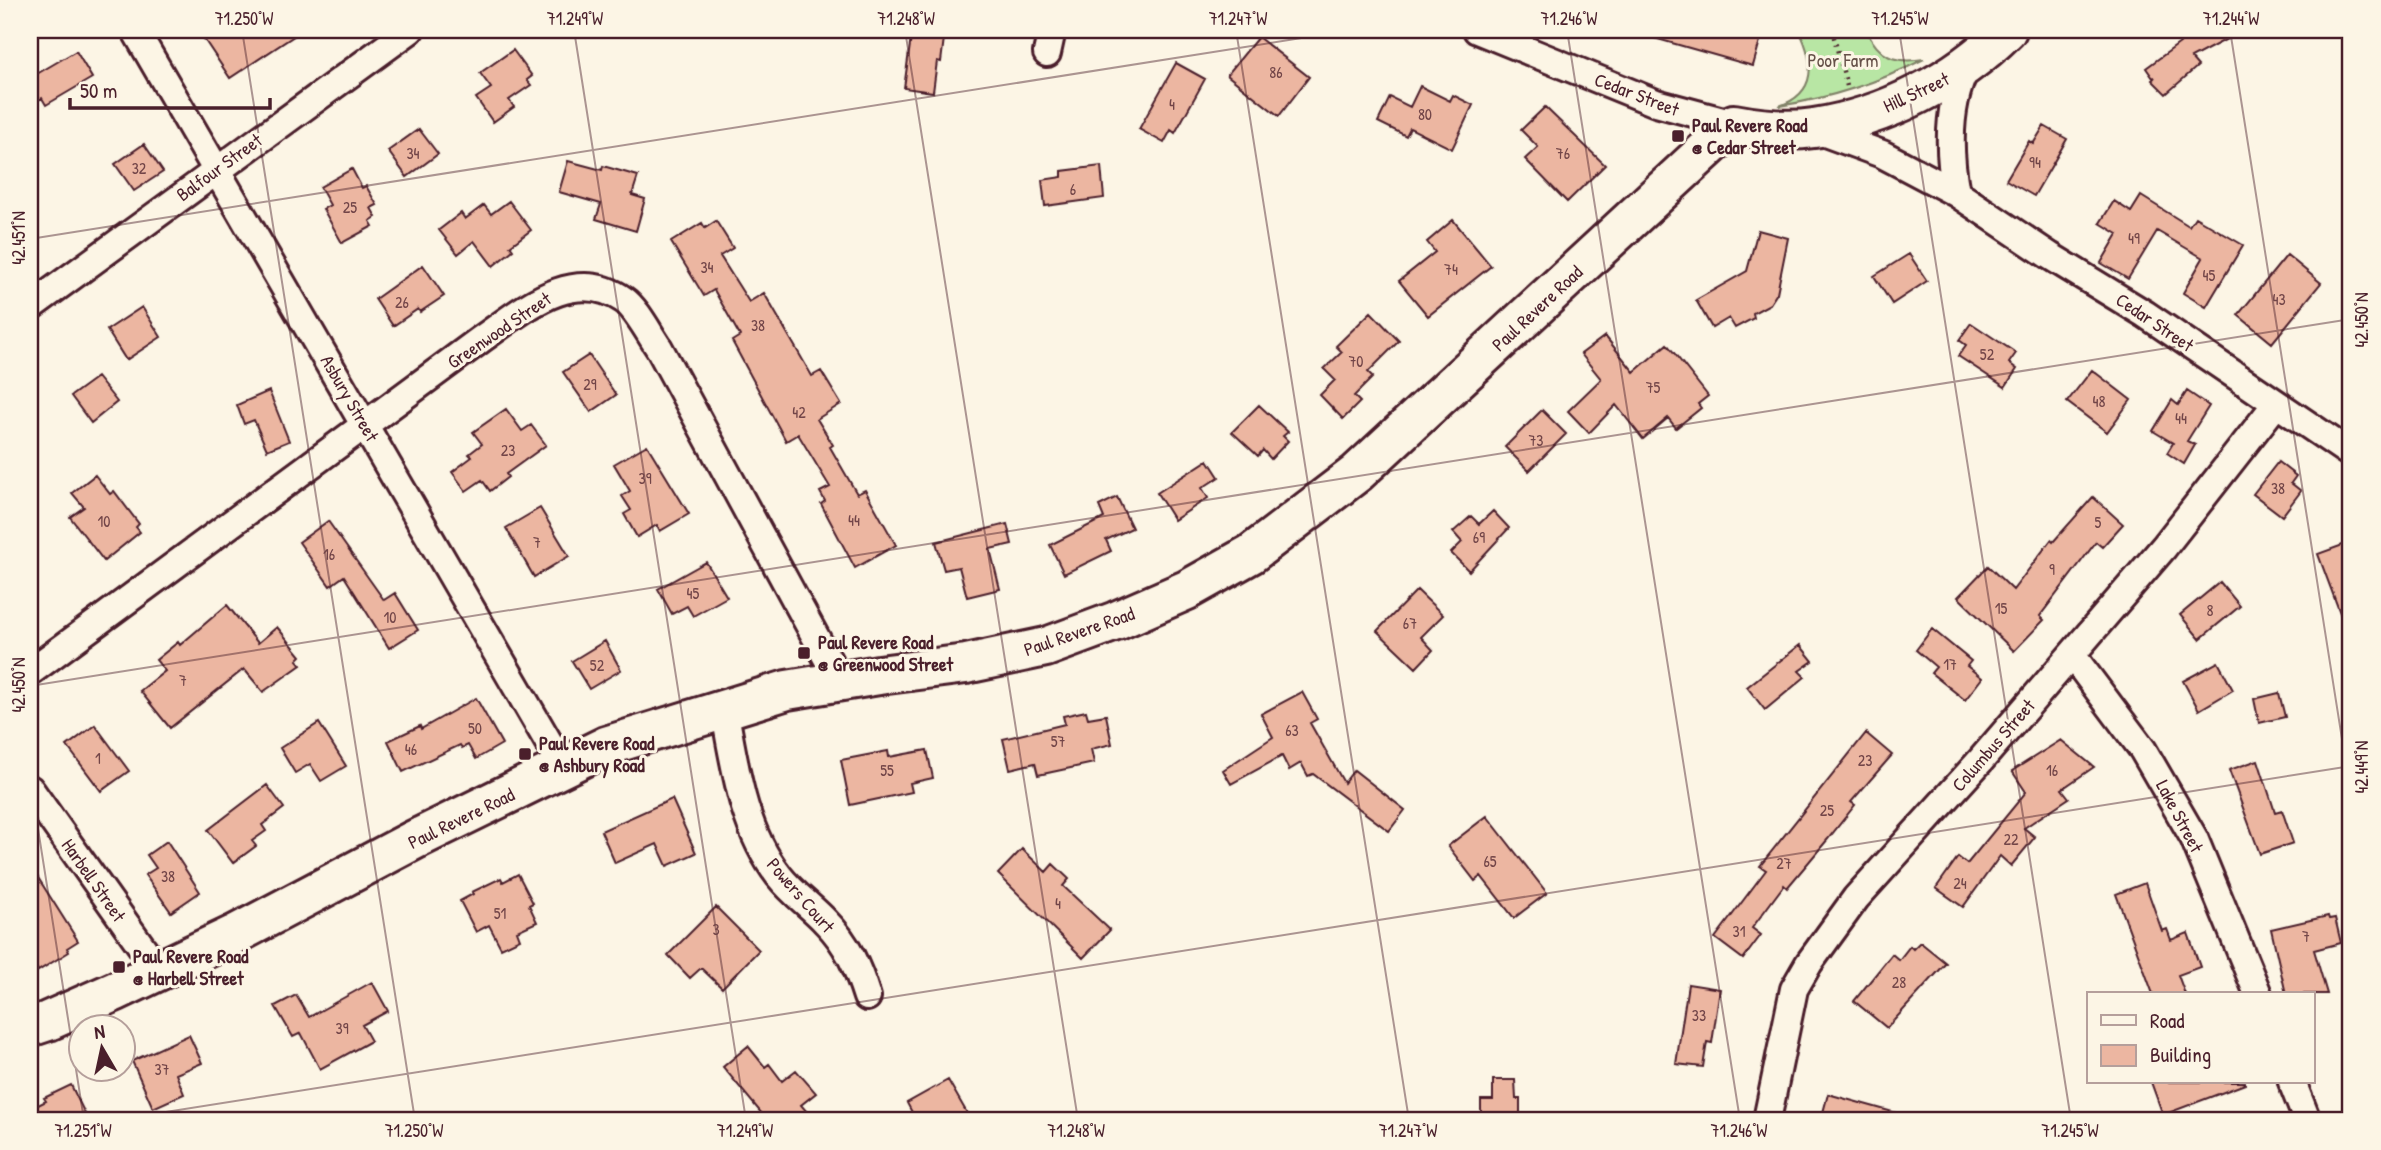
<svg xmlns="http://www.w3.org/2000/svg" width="2381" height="1150" font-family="'Patrick Hand',sans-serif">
<rect width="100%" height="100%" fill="#fcf5e5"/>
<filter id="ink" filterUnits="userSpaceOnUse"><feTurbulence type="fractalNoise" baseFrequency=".0143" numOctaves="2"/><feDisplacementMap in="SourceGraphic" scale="14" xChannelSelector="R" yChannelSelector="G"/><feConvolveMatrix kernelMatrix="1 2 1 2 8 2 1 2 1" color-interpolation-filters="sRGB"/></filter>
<g filter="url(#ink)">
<path fill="#b8e6a4" stroke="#818268" stroke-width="2" d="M1799,30H1866C1879,57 1894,64 1924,59C1878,83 1830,98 1779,106C1818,93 1814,61 1799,30Z"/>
<path fill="#ecb6a1" stroke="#4a1f2b" stroke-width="2" d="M198,30H303L230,78Z
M912,30H945L941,62L937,61L933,92L904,88Z
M1648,30H1763L1753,66L1647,36Z
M2175,30H2244L2191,58L2198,66L2166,94L2152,80L2155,77L2153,78L2146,68L2180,43Z
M1258,37L1309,77L1279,116L1227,75Z
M513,50L532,76L527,80L531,85L509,100L514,107L493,122L476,98L491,88L480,73Z
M76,51L92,78L46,105L42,98L30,105V78Z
M1176,63L1205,79L1175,133L1171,130L1164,143L1139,129Z
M1420,86L1450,101L1453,95L1473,105L1452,149L1410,128L1406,136L1378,122L1390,97L1410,107Z
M1545,107L1605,165L1567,202L1525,159L1538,147L1521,130Z
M2044,126L2067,139L2034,196L2006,180L2029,141L2033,144Z
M419,129L438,154L407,177L388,151Z
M144,144L163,172L134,191L115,164Z
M568,161L602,170L603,166L638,176L632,195L645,199L636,231L596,219L601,204L559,192Z
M1101,166L1104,198L1045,206L1042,180L1062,177V171Z
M352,169L362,188L366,186L377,205L371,208L376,217L370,221L373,226L342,243L323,209L330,205L320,187Z
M2141,196L2189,226L2195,217L2243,245L2206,307L2183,293L2203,258L2157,231L2128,279L2101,263L2118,234L2100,223L2114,201L2131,212Z
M509,201L531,230L510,246L513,250L493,266L474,241L458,254L439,230L461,213L465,219L484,205L491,214Z
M1453,220L1491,266L1428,316L1399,281L1435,252L1427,242Z
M716,221L733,248L720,256L749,302L764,293L812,376L821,371L841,404L817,419L833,445L830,447L857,494L865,490L896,545L855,568L821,504L825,501L820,492L830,487L798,434L786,441L732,341L740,336L714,290L704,296L671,242L702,223L705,228Z
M1758,230L1788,238L1777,293L1770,304L1753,313L1754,318L1735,328L1729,318L1712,328L1696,300L1747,271Z
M1909,254L1927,281L1892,304L1874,276Z
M2287,255L2321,283L2272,343L2238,315Z
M423,265L444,296L420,312L418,309L393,326L375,299Z
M142,307L161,337L126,360L107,330Z
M1371,312L1399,341L1368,372L1373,377L1354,396L1360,402L1343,419L1320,395L1335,380L1324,369L1342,352L1336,346Z
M1971,323L2016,353L2009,363L2017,369L2005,387L1958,356L1966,345L1959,340Z
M1605,336L1634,372L1667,344L1708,396L1698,404L1701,408L1676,428L1668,418L1643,439L1616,405L1589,433L1568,411L1601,379L1581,354Z
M589,355L616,395L591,412L563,372Z
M2092,370L2131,400L2107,432L2067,402Z
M97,377L117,402L91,423L71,396Z
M269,391L289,441L267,450L254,420L244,424L237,405Z
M2187,391L2209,406L2187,441L2195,445L2184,464L2167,453L2173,443L2153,431L2172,400L2178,405Z
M1259,405L1288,432L1283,436L1288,441L1271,459L1263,450L1258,456L1232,432Z
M506,409L522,431L531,425L546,445L506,474L508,477L490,491L482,480L466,491L452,472L472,457L469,454L482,444L473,432Z
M1542,410L1566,434L1529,471L1505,447Z
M647,445L689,514L660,531L657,525L637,537L624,514L631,510L622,496L630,491L614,464Z
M1208,460L1219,477L1202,488L1208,498L1174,520L1157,493Z
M2278,462L2296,476L2291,483L2301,491L2282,516L2253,494Z
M95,475L110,494L114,491L139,524L136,527L140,532L104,561L70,517L84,507L72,493Z
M1117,497L1132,528L1106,540L1111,551L1064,574L1050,545L1104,518L1099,506Z
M2093,497L2123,524L2102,547L2096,542L2040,616L2044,620L2014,651L1958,597L1988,566L2013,590L2051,540L2053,542Z
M540,508L569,556L534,577L506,528Z
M1493,511L1509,528L1469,571L1451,553L1462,542L1453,532L1471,516L1479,524Z
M328,521L384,600L395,593L418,630L389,648L344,576L330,586L299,542Z
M1007,524L1012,544L990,549L1000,589L967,597L959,567L944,570L936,542Z
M2351,542V636L2349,637L2318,554Z
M706,562L727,597L693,616L687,606L672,614L658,589Z
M2220,582L2240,606L2200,639L2180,615Z
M1417,590L1443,615L1421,637L1433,650L1416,668L1377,631Z
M227,605L258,643L277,627L301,656L297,660L301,665L263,692L244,669L170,728L140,691L165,671L156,660L178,642L180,645Z
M1932,629L1971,661L1967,666L1982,678L1965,700L1931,673L1936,667L1916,650Z
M605,641L621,670L589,689L572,661Z
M1800,645L1813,661L1799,671L1805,677L1765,710L1747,687Z
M2218,662L2233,690L2199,710L2183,681Z
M1302,692L1317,719L1310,723L1344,783L1354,770L1405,810L1389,831L1313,774L1308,776L1301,763L1289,770L1282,756L1231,784L1223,770L1273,737L1261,714Z
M2279,693L2285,717L2259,723L2254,699Z
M476,698L502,744L476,759L468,745L462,748L460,745L403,772L388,741L420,726L421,729Z
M1086,711L1088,718L1106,715L1112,744L1091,749L1094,763L1038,775L1035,763L1010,769L1003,739L1065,724L1063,716Z
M319,723L346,766L321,781L310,764L295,773L280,748Z
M95,725L129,771L101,791L67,746Z
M1866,733L1892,755L1851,802L1855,805L1828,839L1787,888L1784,885L1752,928L1761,935L1743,959L1715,938L1766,870L1760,866Z
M2061,740L2094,767L2062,789L2069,798L2024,828L2035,837L2011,866L2000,856L1963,907L1936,888L1958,857L1967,864L2026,792L2012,771Z
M927,750L933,778L910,783L912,792L850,805L841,760L888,751L889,757Z
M2258,760L2275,812L2282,810L2293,843L2260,854L2229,770Z
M267,785L284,808L262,825L266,831L252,841L256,846L233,863L208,830Z
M672,799L696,853L667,866L657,844L615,863L601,831Z
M1487,816L1547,893L1514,918L1481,876L1475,881L1448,846Z
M167,841L200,892L171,912L145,875L156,868L147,855Z
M1022,849L1046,872L1053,864L1069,879L1063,886L1110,930L1083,958L998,874Z
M30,865L78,941L67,948L69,952L38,971L30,957Z
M518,874L533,903L529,905L537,922L517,931L520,939L501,948L489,925L476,932L460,901L473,894L472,892L501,878L503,882Z
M2145,883L2162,931L2167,929L2171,940L2188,933L2200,967L2178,975L2185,994H2153L2116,894Z
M716,907L759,950L722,988L701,968L690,978L668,955Z
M2328,916L2329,919L2335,918L2341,943L2314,950L2327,994H2286L2271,929Z
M1920,942L1946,963L1887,1028L1854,1001L1892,954L1899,960L1910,946L1913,949Z
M372,982L388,1011L362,1025L371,1041L320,1069L301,1033L293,1037L275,1006L296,995L309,1017Z
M1688,984L1720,989L1712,1043L1707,1042L1703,1067L1676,1064Z
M189,1035L202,1063L176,1074L184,1094L153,1108L132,1061Z
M748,1046L765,1067L769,1064L782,1081L796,1070L816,1093L801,1105L814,1120H767L723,1067Z
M948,1080L971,1120H916L907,1103Z
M1493,1080H1515L1516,1099H1520V1120H1481V1100H1493Z
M2151,1082H2245V1084L2163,1115Z
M71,1085L88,1120H30V1109L46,1101L44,1098Z
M1828,1094L1900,1114L1899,1120H1821Z"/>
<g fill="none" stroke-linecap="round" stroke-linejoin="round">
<g stroke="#4a1f2b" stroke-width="32">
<path id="street" d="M135,30L563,767
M1477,30L1656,103L1734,124
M1047,53L1052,30
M1814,129L1882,154L1956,193L2050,256L2145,314L2351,454
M1956,193C1948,150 1947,105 1967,66
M30,307L410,30
M2072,655L2143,750L2194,838L2258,994
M30,672L480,340C522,311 573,264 624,300C636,308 650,335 659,348L840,682
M724,708C735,766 742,828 779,876C793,894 811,906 826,922C847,943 858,968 867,997
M30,789L159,971
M2292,1082L2307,1120
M1768,1115L1794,989L1809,963L1856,898L1981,760L2164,547L2276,404"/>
</g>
<g stroke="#4a1f2b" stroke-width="44">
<path id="secondary" d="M30,1027L48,1021L116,991L234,935L414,840L606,746L787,690L879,675L966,664L1046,647L1116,621L1187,590L1251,554L1357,473L1734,124C1760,129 1788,132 1814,128C1886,117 1956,81 2007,30"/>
</g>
<path stroke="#4a1f2b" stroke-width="4.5" stroke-dasharray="2 5" stroke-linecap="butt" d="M1832,30L1848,90"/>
<use href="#street" stroke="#fcf5e5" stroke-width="26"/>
<use href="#secondary" stroke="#fcf5e5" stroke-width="38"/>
</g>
</g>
<path fill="none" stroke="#4a1f2b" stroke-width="2" stroke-opacity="0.45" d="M242,30L415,1120M574,30L746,1120M905,30L1078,1120M1236,30L1409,1120M1567,30L1740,1120M1899,30L2071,1120M2230,30L2351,796M30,239L1352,30M30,686L2351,319M30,778L84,1120M115,1120L2351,766"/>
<g fill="#4a1f2b" stroke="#fcf5e5" stroke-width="2.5">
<rect x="1671" y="129" width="14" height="14" rx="3.5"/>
<rect x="797" y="646" width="14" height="14" rx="3.5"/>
<rect x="518" y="747" width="14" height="14" rx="3.5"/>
<rect x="112" y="960" width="14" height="14" rx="3.5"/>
</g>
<g text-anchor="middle" stroke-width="6" stroke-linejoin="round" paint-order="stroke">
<g font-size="16" fill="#724548">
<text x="1276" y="78">86</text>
<text x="1172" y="110">4</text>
<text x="1425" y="120">80</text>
<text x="413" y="159">34</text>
<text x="1563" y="159">76</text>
<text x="2035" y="168">94</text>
<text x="139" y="174">32</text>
<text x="1073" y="195">6</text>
<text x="350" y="213">25</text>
<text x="2134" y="244">49</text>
<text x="707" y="273">34</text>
<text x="1451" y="275">74</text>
<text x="2209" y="281">45</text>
<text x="2279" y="305">43</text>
<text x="402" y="308">26</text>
<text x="758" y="331">38</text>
<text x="1987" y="360">52</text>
<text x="1356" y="367">70</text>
<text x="590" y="390">29</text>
<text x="1653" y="393">75</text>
<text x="2099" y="407">48</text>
<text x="799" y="418">42</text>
<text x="2181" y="424">44</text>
<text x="1536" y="446">73</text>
<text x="508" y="456">23</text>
<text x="645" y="484">39</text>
<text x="2278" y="494">38</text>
<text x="854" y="526">44</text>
<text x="104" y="527">10</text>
<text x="2098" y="528">5</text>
<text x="1479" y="543">69</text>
<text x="537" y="548">7</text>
<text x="329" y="560">16</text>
<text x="2052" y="575">9</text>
<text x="693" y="599">45</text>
<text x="2001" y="614">15</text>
<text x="2210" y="616">8</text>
<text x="390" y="623">10</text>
<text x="1410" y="629">67</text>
<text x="1950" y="670">17</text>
<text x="597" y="671">52</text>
<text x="183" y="686">7</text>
<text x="475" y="734">50</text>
<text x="1292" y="736">63</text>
<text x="1058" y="747">57</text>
<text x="411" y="755">46</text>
<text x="98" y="764">1</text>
<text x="1865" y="766">23</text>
<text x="887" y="776">55</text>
<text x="2052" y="776">16</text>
<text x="1827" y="816">25</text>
<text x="2011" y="845">22</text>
<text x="1490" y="867">65</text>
<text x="1784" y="869">27</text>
<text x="168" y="882">38</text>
<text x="1960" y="889">24</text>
<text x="1058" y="909">4</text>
<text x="500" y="919">51</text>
<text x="716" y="935">3</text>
<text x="1739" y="937">31</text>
<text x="2306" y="942">7</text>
<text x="1899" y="988">28</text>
<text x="1699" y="1021">33</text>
<text x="342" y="1034">39</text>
<text x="162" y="1075">37</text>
</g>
<g font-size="19" fill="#665149" stroke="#fcf5e5">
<text x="1843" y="67">Poor Farm</text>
</g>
<g font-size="19" fill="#4a1f2b" stroke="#fcf5e5">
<text transform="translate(1916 92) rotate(-25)" y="7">Hill Street</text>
<text transform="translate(1637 94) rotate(21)" y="7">Cedar Street</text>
<text transform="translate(219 167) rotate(-36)" y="7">Balfour Street</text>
<text transform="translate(1537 308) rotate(-43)" y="7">Paul Revere Road</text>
<text transform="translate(2155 322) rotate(34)" y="7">Cedar Street</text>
<text transform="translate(499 330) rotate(-34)" y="7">Greenwood Street</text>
<text transform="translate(350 398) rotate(60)" y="7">Asbury Street</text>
<text transform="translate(1079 631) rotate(-19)" y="7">Paul Revere Road</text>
<text transform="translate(1993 745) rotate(-49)" y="7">Columbus Street</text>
<text transform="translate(2180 816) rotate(62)" y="7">Lake Street</text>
<text transform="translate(461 818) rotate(-26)" y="7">Paul Revere Road</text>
<text transform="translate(94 880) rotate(55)" y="7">Harbell Street</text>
<text transform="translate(801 895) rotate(49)" y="7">Powers Court</text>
</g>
<g font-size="19" font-weight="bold" fill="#4a1f2b" stroke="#fcf5e5" text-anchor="start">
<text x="1692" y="132">Paul Revere Road<tspan x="1692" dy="22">@ Cedar Street</tspan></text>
<text x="818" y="649">Paul Revere Road<tspan x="818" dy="22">@ Greenwood Street</tspan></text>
<text x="539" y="750">Paul Revere Road<tspan x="539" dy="22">@ Ashbury Road</tspan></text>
<text x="133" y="963">Paul Revere Road<tspan x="133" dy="22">@ Harbell Street</tspan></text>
</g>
</g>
<rect width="2381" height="1150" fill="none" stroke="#fcf5e5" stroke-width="77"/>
<rect x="2087" y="992" width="228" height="91" fill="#fcf5e5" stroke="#b59f9b" stroke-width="2"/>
<rect x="2101" y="1015" width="35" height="10" fill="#fcf5e5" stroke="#b59f9b" stroke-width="2"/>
<text x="2150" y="1028" font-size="21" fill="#4a1f2b">Road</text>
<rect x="2101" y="1045" width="35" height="21" fill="#ecb6a1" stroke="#b59f9b" stroke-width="2"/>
<text x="2150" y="1062" font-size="21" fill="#4a1f2b">Building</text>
<g transform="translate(102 1048) rotate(351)"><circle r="33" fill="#fcf5e5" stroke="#b59f9b" stroke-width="2"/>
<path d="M0-5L12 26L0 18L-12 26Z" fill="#4a1f2b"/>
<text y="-10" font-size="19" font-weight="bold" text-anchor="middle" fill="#4a1f2b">N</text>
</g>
<path d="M70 98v10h200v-10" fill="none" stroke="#4a1f2b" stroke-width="3.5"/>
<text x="80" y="98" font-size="21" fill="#4a1f2b" stroke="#fcf5e5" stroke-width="5" paint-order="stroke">50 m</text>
<rect x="38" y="38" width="2304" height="1074" fill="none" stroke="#4a1f2b" stroke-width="2.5"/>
<g font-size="18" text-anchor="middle" fill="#4a1f2b">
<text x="244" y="25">71.250°W</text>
<text x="575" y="25">71.249°W</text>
<text x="906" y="25">71.248°W</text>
<text x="1238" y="25">71.247°W</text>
<text x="1569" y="25">71.246°W</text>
<text x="1900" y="25">71.245°W</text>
<text x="2231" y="25">71.244°W</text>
<text transform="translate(19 238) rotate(-90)" y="6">42.451°N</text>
<text transform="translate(2362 320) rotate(-90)" y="6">42.450°N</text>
<text transform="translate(19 685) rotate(-90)" y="6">42.450°N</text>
<text transform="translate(2362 767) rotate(-90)" y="6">42.449°N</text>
<text x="83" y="1137">71.251°W</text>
<text x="414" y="1137">71.250°W</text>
<text x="745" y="1137">71.249°W</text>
<text x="1076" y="1137">71.248°W</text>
<text x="1408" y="1137">71.247°W</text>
<text x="1739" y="1137">71.246°W</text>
<text x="2070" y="1137">71.245°W</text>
</g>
</svg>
